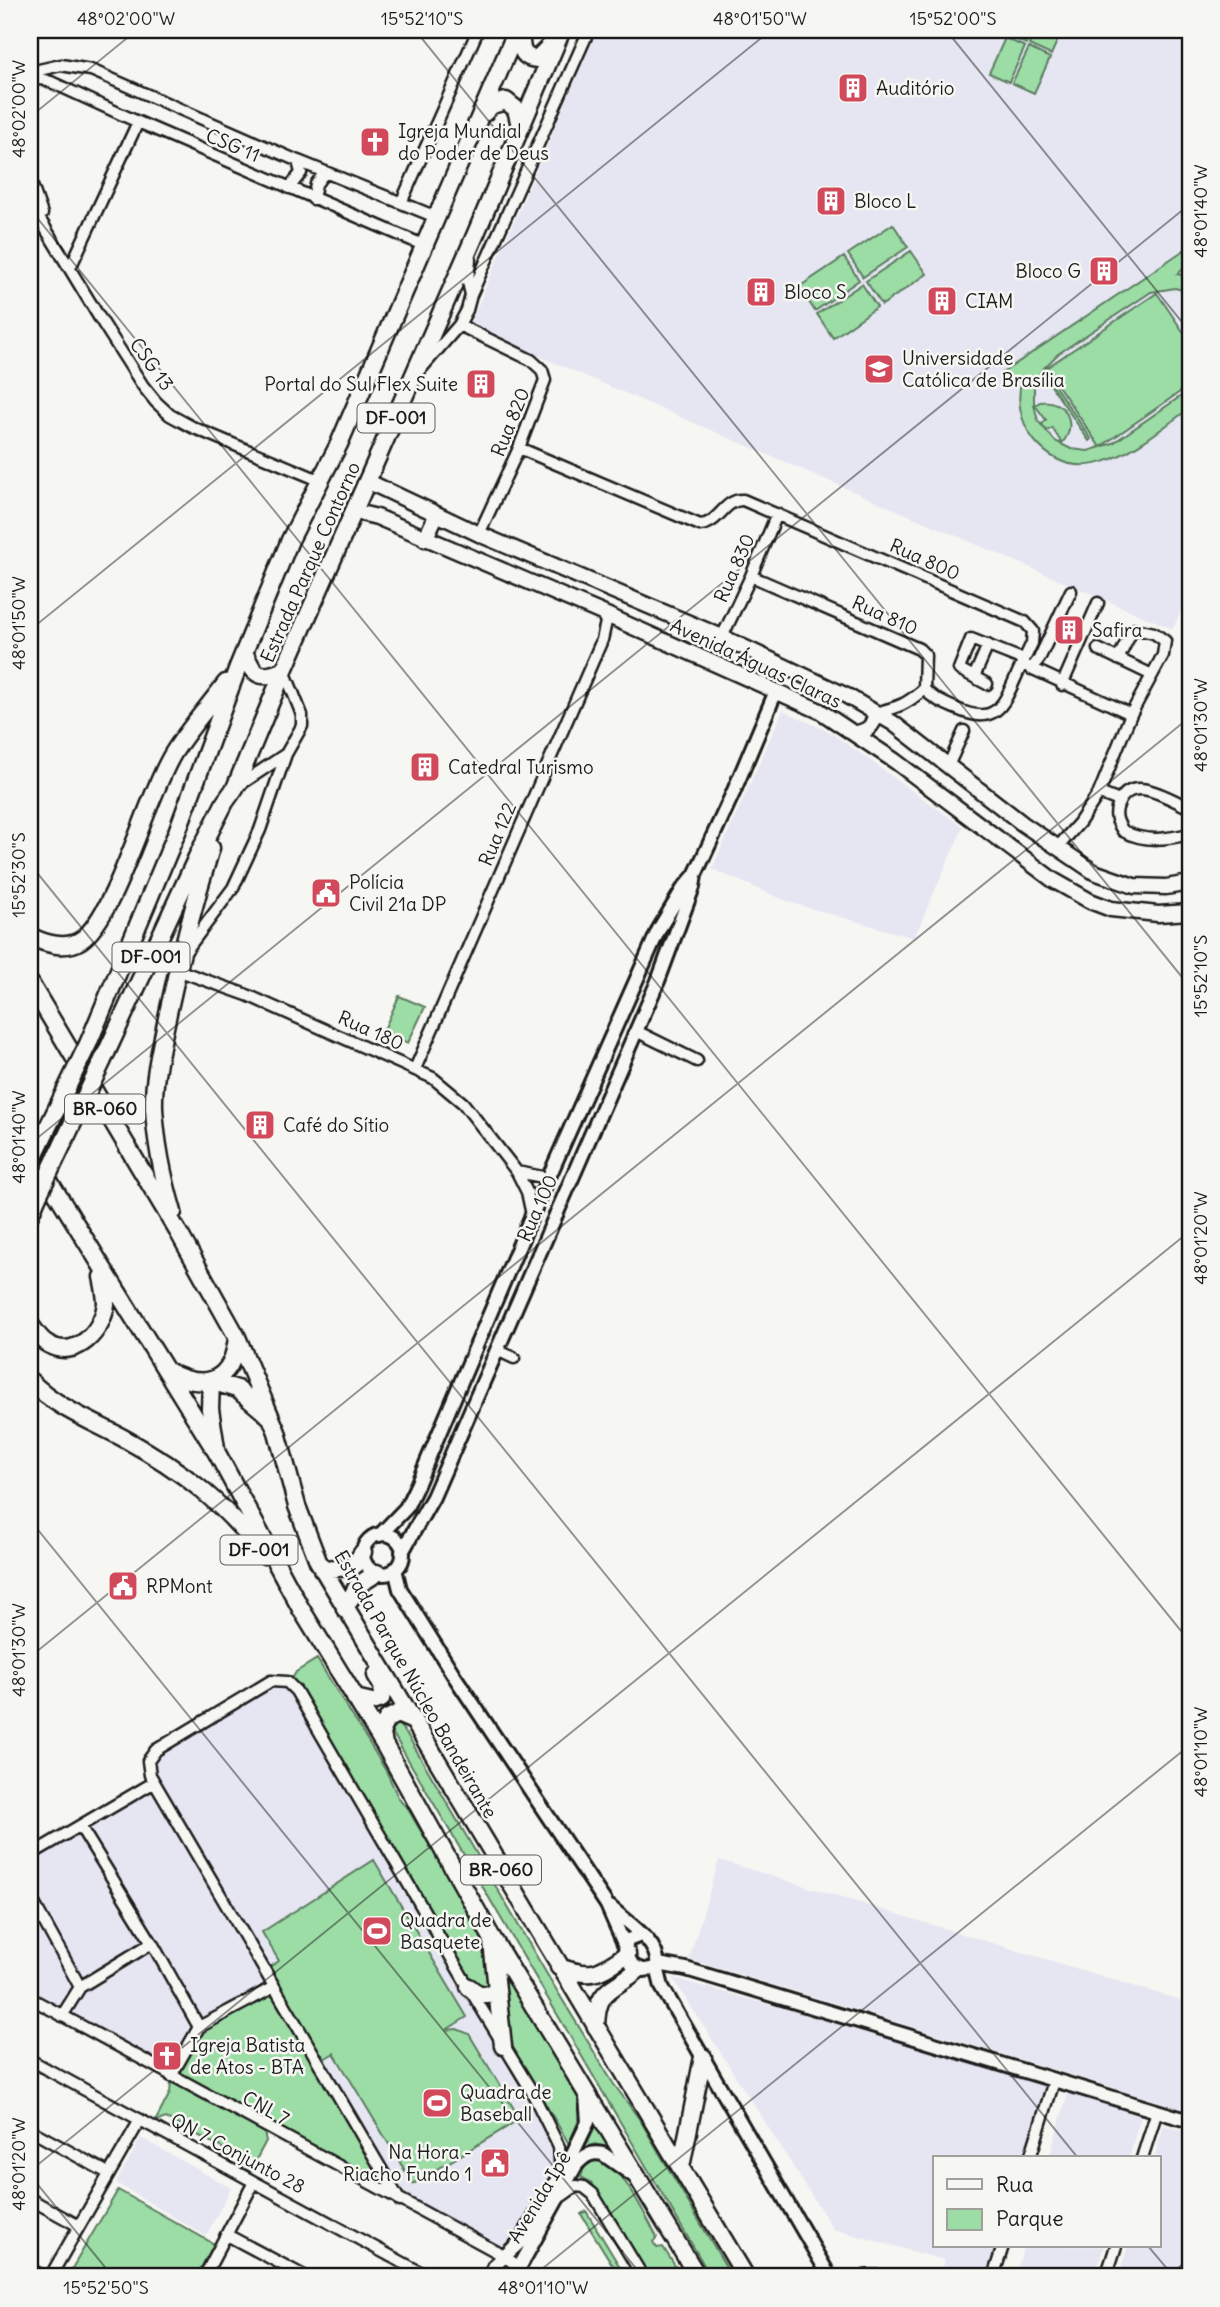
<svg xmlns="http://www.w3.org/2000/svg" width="1220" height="2307" font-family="Delius,sans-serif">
<rect width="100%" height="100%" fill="#f6f6f2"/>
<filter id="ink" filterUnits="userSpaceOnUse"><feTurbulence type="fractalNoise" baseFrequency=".0143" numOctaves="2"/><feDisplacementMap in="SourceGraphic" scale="14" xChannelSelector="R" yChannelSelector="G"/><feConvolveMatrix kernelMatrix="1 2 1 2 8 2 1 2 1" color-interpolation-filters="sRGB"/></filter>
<g filter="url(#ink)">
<path fill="#e5e6f2" d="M597,30H1190V589L1173,629L469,326Z
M783,710L833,734L963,827L914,938L789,902L712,869Z
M273,1674L292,1679L301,1690L550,2123L562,2165L504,2257L30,1995V1850L144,1781L142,1763L148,1750Z
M719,1860L1190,2003V2111L689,1959Z
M673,1978L1045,2081L1025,2158H935V2246H1001L993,2277H939L944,2260L833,2229Z
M1068,2093L1141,2115L1129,2158H1049Z
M1164,2125L1190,2133V2277H1118L1128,2246H1159V2158H1154Z
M141,2138L231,2188L206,2236L116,2183Z
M1024,2246H1104L1095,2277H1015Z"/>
<path fill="#9cdda6" stroke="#5c7c61" stroke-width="2" d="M1007,30H1032L1026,44L1005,35Z
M1035,30H1062L1051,55L1029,45Z
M1005,38L1025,47L1009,82L989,73Z
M1029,48L1050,58L1034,93L1012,83Z
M893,224L908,247L863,277L848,254Z
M1184,250L1190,258V264L1177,274L1190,277V292L1175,288L1151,292L1058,354L1040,372L1034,388V405L1038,421L1055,441L1071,449L1088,451L1113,443L1190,390V408C1146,439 1083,500 1034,440C1020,422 1016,399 1022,378L1009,386L1002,373Z
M911,251L927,274L882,305L866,281Z
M844,257L859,280L815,311L799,287Z
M862,284L877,307L833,338L817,314Z
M1157,293L1190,342V385L1100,447L1046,368Z
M1052,382L1091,439L1089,441L1050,384Z
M1040,402C1065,398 1079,424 1062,443L1052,428L1047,431L1042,424L1046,420L1035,405Z
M399,996L425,1007L408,1043L383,1032Z
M317,1659C340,1697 364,1733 386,1771C392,1782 398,1803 407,1807C430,1851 485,1924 490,1970C491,1977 489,1985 488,1992L471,1980L301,1690L292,1679L296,1672Z
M395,1720L408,1736L548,1976L613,2083L640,2120L732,2277H711L389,1727Z
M374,1860L467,2017L446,2030L457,2029L469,2034L520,2119L413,2184L334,2053L324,2059L268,1968L279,1961L262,1932Z
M502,1966L579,2100L581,2115L569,2144L512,2047L508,2028Z
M267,1995H273L276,1998L386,2187L181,2074L180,2069L205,2029Z
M171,2082L264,2132L266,2141L249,2173L241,2158L166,2118L155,2122L170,2093Z
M593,2118L610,2150L595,2144L579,2150Z
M597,2160C624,2167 644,2214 657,2237L653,2242L657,2248L663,2247L682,2277H649L592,2183L581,2177L586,2162Z
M118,2190L214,2244L196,2277H67Z
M586,2211L626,2277H620L581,2214Z"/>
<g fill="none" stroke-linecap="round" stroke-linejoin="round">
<g stroke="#1c1c1c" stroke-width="15">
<path id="minor" d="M30,72L61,65L91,70L298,161L436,217
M30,80L41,79L51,82L138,122L423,245
M30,180L42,214
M289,188L301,173L298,161
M313,199L316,184L325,172
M30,203L99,317L143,386L156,402L170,415L192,427L319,480
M401,203L478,30
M70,268L138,122
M471,295L589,30
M459,325L531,360L542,370L545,380L519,448L479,534
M420,370L459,325L467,310L471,295L468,282L470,259
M519,448L700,525C719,524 724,499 743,500L1025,622L1033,631L1032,643L1022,664L1131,714L1099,793L1079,823L1057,848
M751,576L919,649L925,655L924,689C933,699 945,704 957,709C1001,729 1005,698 1022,664
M722,637L751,576L777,514
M1098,649L1152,675
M1118,659L1132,631L1136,629L1154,633L1165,641L1163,655L1131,714
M1031,669L1039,659L1071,591
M974,677L988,645
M987,684L959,669L971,639L1024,660
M1062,685L1098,603
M875,713C898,707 906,705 924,689
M948,766L964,731
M235,788L286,754
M1099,793L1119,801
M1190,808C1169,799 1131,772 1118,805C1114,815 1117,822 1123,831C1145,843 1167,839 1190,834
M185,952L233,888L260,830L286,754L302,726V715L284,670
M177,970L247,995L433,1078L463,1103L517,1172L527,1192L532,1215
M636,1031L697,1061
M415,1069L602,640L606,622L602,613
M517,1172L548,1178
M497,1350L514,1358
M80,1826L152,1943L199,2027
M30,1855L153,1783
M30,1896L80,1987
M30,1998L497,2252L520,2267
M62,2016L80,1987L152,1943
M30,2060L429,2277
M171,2076L199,2027L274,1987
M30,2130L108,2173
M1030,2158L1054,2081
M1142,2158L1157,2111
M562,2196L576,2186L584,2187L593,2194L643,2277
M30,2199L79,2226
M400,2201L150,1775L148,1761L156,1750L271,1681L287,1682L296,1691L466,1983L531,2090L559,2147L561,2174
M227,2235L306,2277
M30,2269L45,2277
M50,2277L140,2120
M204,2277L254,2182
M993,2277L1003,2246
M1106,2277L1116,2246"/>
</g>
<g stroke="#1c1c1c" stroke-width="18">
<path id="tertiary" d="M363 1554a20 20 0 1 1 40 0a20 20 0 1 1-40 0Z
M380,1535L406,1508L417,1485L532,1215L659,929L683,889L695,875
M402,1552L433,1497L658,981L693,887L695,875L733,793L776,691
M395,1569L400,1589L455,1677L607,1905L625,1946
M610,1907C626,1922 661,1942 657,1967C637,1975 629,1966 625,1946L628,1940L641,1935
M658,1964L686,1969L1190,2121
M657,1967L662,1987L830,2277
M489,2277L495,2265L520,2242L573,2153L588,2122L586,2096
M514,2277L576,2165C584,2156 591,2151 603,2154L634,2176
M866,2277H878"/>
</g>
<g stroke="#1c1c1c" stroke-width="19">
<path id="secondary" d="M369,482L479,534L722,637L847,696L893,723L1023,824L1094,872L1134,886L1166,887L1190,883
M356,512L377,517L602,613L820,711L895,761L1053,880L1090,901L1111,909L1158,914L1190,912
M425,539L437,514
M856,733C868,731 874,726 875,713"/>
</g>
<g stroke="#1c1c1c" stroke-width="21">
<path id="trunk" d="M521,30C521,44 519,58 537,59L552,44
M484,113L492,105L506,101L516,109L520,126
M244,652C254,675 259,681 284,670
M30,936C45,944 66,950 81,940C116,916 147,795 174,752C189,728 209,706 226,683
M30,983L180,1235L237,1337L277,1432L297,1506L318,1561L746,2277
M88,1044L177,832L238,667L290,540L339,444L517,30
M102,1062L197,857L225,802L235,788L284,670L474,238L562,30
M30,1150L217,1453L301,1609L385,1746L491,1936L698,2277
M173,1212C163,1178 156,1143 154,1108C153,1076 162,1044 168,1013C180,957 194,903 211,848
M30,1215L38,1196
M30,1324C35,1331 40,1340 48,1344C76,1361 103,1330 106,1304C106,1295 104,1286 102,1277
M167,1371C205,1392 233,1382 237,1337
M30,1381C57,1408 92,1421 125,1439C184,1471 223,1503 264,1555
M216,1448L210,1409L211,1381L237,1389L268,1415
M322,1569L353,1567L363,1552
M345,1609L358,1585L377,1573
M355,1698L372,1702L381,1699L383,1688L376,1675
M384,1744L381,1730L387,1719L397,1714L411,1720
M492,1942L503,2046
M559,1967C593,1979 598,1974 627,1954
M469,1987C479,1996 487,1997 497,1989
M596,2027C597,1988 610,1992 638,1970
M681,2167L703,2057"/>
</g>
<use href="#minor" stroke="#f6f6f2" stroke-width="10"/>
<use href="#tertiary" stroke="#f6f6f2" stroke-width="12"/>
<use href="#secondary" stroke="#f6f6f2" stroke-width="14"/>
<use href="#trunk" stroke="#f6f6f2" stroke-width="16"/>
<g stroke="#1c1c1c" stroke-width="21" stroke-linecap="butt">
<path id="trunk-bridge" d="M30,1164L88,1044
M38,1196L102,1062"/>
</g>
<use href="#trunk-bridge" stroke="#f6f6f2" stroke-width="16"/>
</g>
</g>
<path fill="none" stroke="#1c1c1c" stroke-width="2" stroke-opacity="0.45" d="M415,30L1190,987M946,30L1190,332M30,117L137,30M30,209L1190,1642M30,630L771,30M30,864L1078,2158M30,1144L1190,204M30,1520L643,2277M30,1657L1190,717M30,2171L1190,1231M30,2175L113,2277M1148,2246L1174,2277M532,2277L1190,1745M1167,2277L1190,2258"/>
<defs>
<g id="building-square" transform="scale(1.575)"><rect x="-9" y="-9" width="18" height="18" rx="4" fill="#d1495b" stroke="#f6f6f2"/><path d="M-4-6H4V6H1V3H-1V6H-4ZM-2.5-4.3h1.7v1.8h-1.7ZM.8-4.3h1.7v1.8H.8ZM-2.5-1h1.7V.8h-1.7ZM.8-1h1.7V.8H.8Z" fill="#fff"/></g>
<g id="church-square" transform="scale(1.575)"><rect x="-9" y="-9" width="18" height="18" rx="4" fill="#d1495b" stroke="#f6f6f2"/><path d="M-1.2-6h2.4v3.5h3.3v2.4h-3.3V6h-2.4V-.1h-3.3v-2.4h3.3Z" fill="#fff"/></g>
<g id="university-square" transform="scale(1.575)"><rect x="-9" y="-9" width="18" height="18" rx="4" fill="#d1495b" stroke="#f6f6f2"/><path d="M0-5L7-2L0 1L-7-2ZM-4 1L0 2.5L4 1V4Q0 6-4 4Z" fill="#fff"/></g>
<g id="civic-square" transform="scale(1.575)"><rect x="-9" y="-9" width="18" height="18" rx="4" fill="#d1495b" stroke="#f6f6f2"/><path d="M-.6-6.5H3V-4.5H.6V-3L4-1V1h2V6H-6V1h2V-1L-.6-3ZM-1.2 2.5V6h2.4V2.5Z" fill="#fff"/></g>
<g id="stadium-square" transform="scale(1.575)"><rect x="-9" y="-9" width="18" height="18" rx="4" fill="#d1495b" stroke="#f6f6f2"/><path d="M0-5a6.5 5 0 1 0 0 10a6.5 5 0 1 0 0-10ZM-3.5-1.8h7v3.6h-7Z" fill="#fff"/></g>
</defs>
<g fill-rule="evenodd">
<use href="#building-square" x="853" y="88"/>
<use href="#church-square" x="375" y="142"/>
<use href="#building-square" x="831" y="201"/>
<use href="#building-square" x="1104" y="271"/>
<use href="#building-square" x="761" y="292"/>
<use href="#building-square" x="942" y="301"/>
<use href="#university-square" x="879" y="369"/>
<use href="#building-square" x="481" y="384"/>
<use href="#building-square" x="1069" y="630"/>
<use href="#building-square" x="425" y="767"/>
<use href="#civic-square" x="326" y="893"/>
<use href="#building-square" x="260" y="1125"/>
<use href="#civic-square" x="123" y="1586"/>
<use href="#stadium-square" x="377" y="1931"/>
<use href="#church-square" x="167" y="2056"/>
<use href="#stadium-square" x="437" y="2103"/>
<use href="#civic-square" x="495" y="2163"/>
</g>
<g text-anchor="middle" stroke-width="5" stroke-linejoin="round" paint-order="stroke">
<g fill="#f6f6f2" stroke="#5d5d5c" stroke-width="2">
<rect x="357.5" y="403.5" width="77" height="29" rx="5"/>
<rect x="112.5" y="942.5" width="77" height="29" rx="5"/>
<rect x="65" y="1094.5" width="80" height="29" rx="5"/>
<rect x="220.5" y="1535.5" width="77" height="29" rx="5"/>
<rect x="461" y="1855.5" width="80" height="29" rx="5"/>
</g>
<g font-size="18" font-weight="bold" fill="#1c1c1c">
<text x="396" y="424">DF-001</text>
<text x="151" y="963">DF-001</text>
<text x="105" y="1115">BR-060</text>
<text x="259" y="1556">DF-001</text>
<text x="501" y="1876">BR-060</text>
</g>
<g font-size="19" fill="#1c1c1c" stroke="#f6f6f2" text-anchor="start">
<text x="876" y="95">Auditório</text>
<text x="398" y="138">Igreja Mundial<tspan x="398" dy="22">do Poder de Deus</tspan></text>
<text x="854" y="208">Bloco L</text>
<text x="1081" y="278" text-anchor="end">Bloco G</text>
<text x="784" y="299">Bloco S</text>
<text x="965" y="308">CIAM</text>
<text x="902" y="365">Universidade<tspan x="902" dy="22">Católica de Brasília</tspan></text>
<text x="458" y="391" text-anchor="end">Portal do Sul Flex Suite</text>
<text x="1092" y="637">Safira</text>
<text x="448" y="774">Catedral Turismo</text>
<text x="349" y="889">Polícia<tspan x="349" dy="22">Civil 21a DP</tspan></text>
<text x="283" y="1132">Café do Sítio</text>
<text x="146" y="1593">RPMont</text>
<text x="400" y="1927">Quadra de<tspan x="400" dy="22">Basquete</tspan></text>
<text x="190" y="2052">Igreja Batista<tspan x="190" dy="22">de Atos - BTA</tspan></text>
<text x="460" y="2099">Quadra de<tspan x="460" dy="22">Baseball</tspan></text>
<text x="472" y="2159" text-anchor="end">Na Hora -<tspan x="472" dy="22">Riacho Fundo 1</tspan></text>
</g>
<g font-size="19" fill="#1c1c1c" stroke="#f6f6f2">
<text transform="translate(233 145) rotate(23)" y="7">CSG 11</text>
<text transform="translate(152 364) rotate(54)" y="7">CSG 13</text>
<text transform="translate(510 422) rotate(-68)" y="7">Rua 820</text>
<text transform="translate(925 559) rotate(24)" y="7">Rua 800</text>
<text transform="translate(310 562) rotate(-66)" y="7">Estrada Parque Contorno</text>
<text transform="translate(734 568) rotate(-66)" y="7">Rua 830</text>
<text transform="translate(885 615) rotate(24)" y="7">Rua 810</text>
<text transform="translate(756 663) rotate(25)" y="7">Avenida Águas Claras</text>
<text transform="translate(497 834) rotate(-67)" y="7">Rua 122</text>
<text transform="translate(371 1030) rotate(24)" y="7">Rua 180</text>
<text transform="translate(537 1208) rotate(-66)" y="7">Rua 100</text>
<text transform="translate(416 1684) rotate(60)" y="7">Estrada Parque Núcleo Bandeirante</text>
<text transform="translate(266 2108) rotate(29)" y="7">CNL 7</text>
<text transform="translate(238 2153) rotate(28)" y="7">QN 7 Conjunto 28</text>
<text transform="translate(539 2197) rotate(-59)" y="7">Avenida Ipê</text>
</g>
</g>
<rect width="1220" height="2307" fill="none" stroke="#f6f6f2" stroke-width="77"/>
<rect x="933" y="2156" width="228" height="91" fill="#f6f6f2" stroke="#9f9f9c" stroke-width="2"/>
<rect x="947" y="2179" width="35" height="10" fill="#f6f6f2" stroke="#9f9f9c" stroke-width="2"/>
<text x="996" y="2192" font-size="21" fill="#1c1c1c">Rua</text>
<rect x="947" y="2209" width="35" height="21" fill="#9cdda6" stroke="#9f9f9c" stroke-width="2"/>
<text x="996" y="2226" font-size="21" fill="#1c1c1c">Parque</text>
<rect x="38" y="38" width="1144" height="2230" fill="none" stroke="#1c1c1c" stroke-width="2.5"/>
<g font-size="18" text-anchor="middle" fill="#1c1c1c">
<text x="126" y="25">48°02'00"W</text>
<text x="422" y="25">15°52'10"S</text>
<text x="760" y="25">48°01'50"W</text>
<text x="953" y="25">15°52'00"S</text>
<text transform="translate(19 109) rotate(-90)" y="6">48°02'00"W</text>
<text transform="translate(1201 211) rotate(-90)" y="6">48°01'40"W</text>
<text transform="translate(19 623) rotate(-90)" y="6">48°01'50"W</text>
<text transform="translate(1201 725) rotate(-90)" y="6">48°01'30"W</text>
<text transform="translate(19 875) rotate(-90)" y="6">15°52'30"S</text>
<text transform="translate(1201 976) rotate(-90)" y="6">15°52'10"S</text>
<text transform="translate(19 1137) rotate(-90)" y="6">48°01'40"W</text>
<text transform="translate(1201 1238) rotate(-90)" y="6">48°01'20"W</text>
<text transform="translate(19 1650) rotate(-90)" y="6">48°01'30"W</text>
<text transform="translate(1201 1752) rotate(-90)" y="6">48°01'10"W</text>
<text transform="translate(19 2164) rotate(-90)" y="6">48°01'20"W</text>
<text x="106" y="2294">15°52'50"S</text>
<text x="543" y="2294">48°01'10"W</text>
</g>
</svg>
